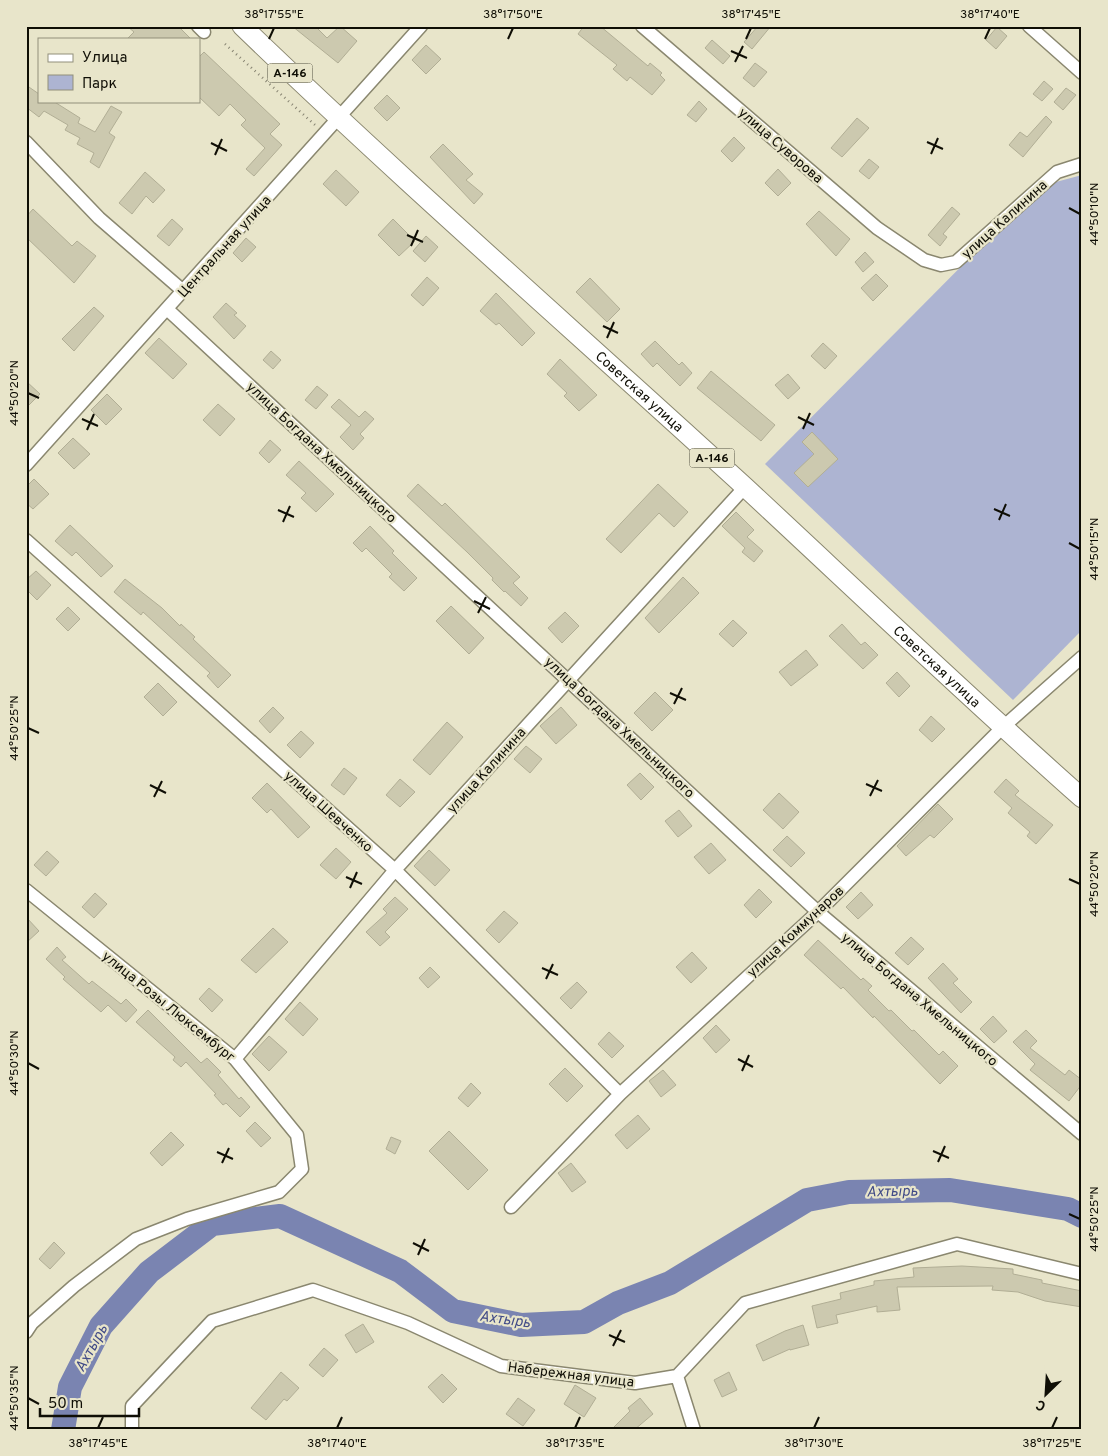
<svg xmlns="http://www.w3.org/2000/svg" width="1108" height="1456" font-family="Overpass,sans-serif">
<rect width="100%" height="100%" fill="#e8e5ca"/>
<path fill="#adb4d2" d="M1082,175V630L1013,700L765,464L1041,186Z"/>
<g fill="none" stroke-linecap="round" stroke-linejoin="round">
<path stroke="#7a84b1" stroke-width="24" d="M63,1430L70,1387L101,1326L149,1272L212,1224L280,1216L400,1271L453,1311L521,1325L584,1322L618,1303L670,1283L807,1200L849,1192L950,1190L1068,1209L1082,1216"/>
</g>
<path fill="#ccc9af" stroke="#b1ae95" d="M127,26H178L191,39H127L134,32Z
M292,26H315L327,38L340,26L357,41L338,63Z
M584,26H600L648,66L650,63L662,73L660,75L665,80L652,95L630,77L627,81L613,69L617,65L578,34Z
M758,26H771L752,49L744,42Z
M997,27L1007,36L996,49L986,40Z
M712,40L730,56L723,64L705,48Z
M426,45L441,59L426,74L412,60Z
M204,52L280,124L270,134L282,145L254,176L246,169L265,148L241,125L246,120L230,104L219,116L199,97V57Z
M755,63L767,72L754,87L743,78Z
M1044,81L1053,89L1042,101L1033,94Z
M26,85L39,94V101H53L80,118L78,123L95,132L111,106L122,112L109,133L115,137L99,168L90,162L94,153L77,144L80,138L65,130L68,125L44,111L39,117L26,107Z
M1066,88L1076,95L1063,110L1054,102Z
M387,95L400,108L387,121L374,108Z
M699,101L707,109L696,122L687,115Z
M1046,116L1052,122L1023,157L1009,145L1020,132L1027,137Z
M857,118L869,128L842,157L831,148Z
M734,137L745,148L732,162L721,151Z
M443,144L473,174L466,180L483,194L474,204L430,157Z
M869,159L879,167L869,179L859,171Z
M778,169L791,183L778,196L765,183Z
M336,170L359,192L346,206L323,184Z
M145,172L165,190L153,203L146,196L132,214L119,203Z
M952,207L960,214L943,234L947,237L940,246L928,235Z
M33,209L72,246L77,241L96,256L74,283L26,237V217Z
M819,211L850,239L836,256L806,224Z
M172,219L183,229L169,246L157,236Z
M393,219L415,241L399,256L378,235Z
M426,236L438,247L425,262L413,251Z
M246,238L256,247L242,262L233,253Z
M865,252L874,262L863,272L855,262Z
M876,274L888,286L873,301L861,288Z
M427,277L439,288L423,306L411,295Z
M590,278L620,309L607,322L576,292Z
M496,293L535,333L522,346L499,323L496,325L480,311Z
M226,303L237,313L234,315L246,326L234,339L213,317Z
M94,307L104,316L74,351L62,339Z
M159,338L187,364L173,379L145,353Z
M655,341L679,365L682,362L692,373L680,386L657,363L653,367L641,354Z
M823,343L837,356L825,369L811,356Z
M271,351L281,360L273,369L263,360Z
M560,359L597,395L579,411L564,396L567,393L547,374Z
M711,371L775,425L761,441L697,388Z
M788,374L800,388L788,399L775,385Z
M26,381L40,394L26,408Z
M317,386L328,395L316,409L305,400Z
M107,394L122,409L106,425L91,410Z
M339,399L359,417L365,411L374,419L360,434L364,438L353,450L340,437L351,425L331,407Z
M218,404L235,419L220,436L203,420Z
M812,432L838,459L808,487L794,473L814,454L802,442Z
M73,438L90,454L74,469L58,453Z
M270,440L281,450L269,463L259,453Z
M299,461L334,494L316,512L301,498L306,493L286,475Z
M34,479L49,494L33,509L26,503V487Z
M418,484L442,506L445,503L520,577L513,583L528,598L521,606L505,591L504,592L492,580L493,578L467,552L407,496Z
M658,484L688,512L674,527L659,513L621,553L606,539Z
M736,512L754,530L747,537L763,551L754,562L742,552L745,548L722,526Z
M70,525L113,566L101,577L76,552L72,556L55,541Z
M370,526L394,551L392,553L417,578L404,591L389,577L392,574L366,548L362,552L353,543Z
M36,571L51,585L37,600L26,589V580Z
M683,577L699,593L659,633L645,618Z
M125,579L162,608L180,626L181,624L195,637L193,639L231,675L218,688L207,676L210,673L143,612L141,615L114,592Z
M451,606L484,638L469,654L436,621Z
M68,607L80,619L68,631L56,619Z
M565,612L579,626L562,643L548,628Z
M733,620L747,633L733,647L719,634Z
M842,624L861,645L865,642L878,655L863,669L829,636Z
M806,650L818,665L791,686L779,672Z
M897,672L910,686L899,697L886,683Z
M158,683L177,702L163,716L144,697Z
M655,692L673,710L652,731L634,713Z
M273,707L284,718L270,733L259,721Z
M561,707L577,725L556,744L540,726Z
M931,716L945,729L932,742L919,730Z
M447,722L463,737L430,775L413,760Z
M301,731L314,743L300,758L287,745Z
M526,746L542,759L530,773L514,759Z
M344,768L357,778L344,795L331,785Z
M640,773L654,787L641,800L627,785Z
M400,779L415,792L400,807L386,795Z
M1006,779L1019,791L1015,795L1053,825L1036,844L1027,836L1030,832L1008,813L1012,808L994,792Z
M267,783L310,827L298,838L271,809L267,813L252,798Z
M779,793L799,812L783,829L763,810Z
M938,804L953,819L934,838L930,835L906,856L897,846Z
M679,810L692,826L678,837L665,821Z
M787,836L805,853L791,867L773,850Z
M711,843L726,860L709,874L694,857Z
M336,848L351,862L336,879L320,865Z
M429,850L450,870L435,886L414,866Z
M47,851L59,862L46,876L34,865Z
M759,889L772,902L756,918L744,905Z
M861,892L873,905L858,919L846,907Z
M95,893L107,904L94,918L82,907Z
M395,897L408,909L385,932L390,937L380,946L366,932L387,913L383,909Z
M504,911L518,923L499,943L486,930Z
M26,917L39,931L26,943Z
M273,928L288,942L256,973L241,960Z
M911,937L924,949L908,965L895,953Z
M818,940L861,980L863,978L872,986L868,990L889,1011L891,1010L912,1031L914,1030L939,1055L943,1051L958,1066L940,1084L874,1016L873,1018L843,987L841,989L804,955Z
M57,947L66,957L62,960L89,984L92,981L121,1004L126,999L137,1010L126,1022L108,1005L101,1012L63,979L65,977L46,959Z
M692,952L707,968L691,983L676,967Z
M943,963L958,979L953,983L972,1002L961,1013L928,978Z
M430,967L440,977L428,988L419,978Z
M577,982L587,992L571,1009L560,998Z
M209,988L223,1000L212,1012L199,999Z
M300,1002L318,1019L303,1036L285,1019Z
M148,1010L201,1063L207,1058L221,1072L218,1075L239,1099L241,1097L250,1107L240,1117L226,1103L223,1105L214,1095L216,1094L186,1062L181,1067L173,1060L175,1057L136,1022Z
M993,1016L1007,1031L994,1043L980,1029Z
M716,1025L730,1040L716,1053L703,1038Z
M1026,1030L1037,1041L1030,1048L1065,1075L1069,1070L1082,1080V1084L1069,1101L1030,1070L1035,1064L1013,1042Z
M609,1032L624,1046L612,1058L598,1044Z
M269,1036L287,1052L269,1071L252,1054Z
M565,1068L583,1086L567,1102L549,1084Z
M663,1070L676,1085L661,1097L649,1081Z
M471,1083L481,1093L468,1107L458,1098Z
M638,1115L650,1129L627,1149L615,1135Z
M255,1122L271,1138L261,1147L246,1131Z
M449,1131L488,1170L468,1190L429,1151Z
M171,1132L184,1145L162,1166L150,1153Z
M391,1137L401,1141L395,1154L386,1149Z
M571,1163L586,1182L572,1192L558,1173Z
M54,1242L65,1253L50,1269L39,1259Z
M962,1266L1013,1269V1274L1042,1280V1283L1082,1291V1307L1045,1301L1018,1292L992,1290L993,1286L897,1287L900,1310L877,1312V1306L836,1315L838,1323L817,1328L812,1306L841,1299L840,1293L874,1285V1281L914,1277L913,1268Z
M363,1324L374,1342L356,1353L345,1335Z
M803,1325L809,1345L790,1350V1349L763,1361L756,1345L785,1331Z
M324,1348L338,1360L323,1377L309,1365Z
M281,1372L299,1388L287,1401L284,1399L266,1420L251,1408Z
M729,1372L737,1390L722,1397L714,1380Z
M442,1374L457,1389L443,1403L428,1387Z
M575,1385L596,1398L584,1417L564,1404Z
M518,1398L535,1410L523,1426L506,1414Z
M640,1398L653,1414L634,1430H611L630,1411L628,1408Z"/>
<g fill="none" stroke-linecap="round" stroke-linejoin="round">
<g stroke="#8a876f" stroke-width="15">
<path id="minor" d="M198,26L204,32
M642,26L877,228L924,260L941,265L956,262L1057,172L1082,164
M1029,26L1082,73
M26,142L99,218L182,290
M167,309L818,912L1082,1134
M26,465L421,26
M26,540L395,870L620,1094
M26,890L235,1059L297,1135L302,1169L279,1192L187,1219L136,1239L74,1286L32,1323L26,1332
M235,1059L395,870L745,487
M511,1207L620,1094L818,912L1002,728L1082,657
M677,1376L694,1430
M132,1430V1406L212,1321L313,1290L408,1323L501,1366L635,1383L677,1376L745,1303L957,1244L1082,1274"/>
</g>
<g stroke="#8a876f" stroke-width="21">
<g id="highway">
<path id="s1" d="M242,26C406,184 577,333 745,487C857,591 968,697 1082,798"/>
</g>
</g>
<path stroke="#878472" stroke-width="2.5" stroke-dasharray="1 4" stroke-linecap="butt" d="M225,44L315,125"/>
<use href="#minor" stroke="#fff" stroke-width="12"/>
<use href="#highway" stroke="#fff" stroke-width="19"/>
</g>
<path fill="none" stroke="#0f0e05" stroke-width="2" d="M269,39L274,28M508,39L513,28M746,39L751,28M985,39L990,28M731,51L747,58M735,62L743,46M927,142L943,149M211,143L227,151M931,154L938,138M215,155L222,139M1069,208L1080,214M407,235L423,242M411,246L418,230M603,326L618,333M607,338L614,322M28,393L39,398M798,417L814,425M82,419L98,426M803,429L810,413M87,430L94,414M994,509L1010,516M278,510L294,517M999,520L1006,504M283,522L290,506M1069,543L1080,549M474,601L490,609M478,613L486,597M670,693L686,700M674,704L682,688M28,728L39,733M866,784L882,791M150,785L166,793M870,796L878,780M154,797L162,781M346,877L362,884M1069,879L1080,884M350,888L357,872M542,968L558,975M546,979L553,964M738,1059L753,1067M28,1063L39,1069M742,1071L749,1055M933,1151L949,1158M217,1152L233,1159M938,1162L945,1146M222,1163L229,1148M1069,1214L1080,1219M413,1243L429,1251M418,1255L425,1239M609,1335L625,1342M613,1346L621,1330M28,1398L39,1404M98,1428L103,1417M337,1428L342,1417M575,1428L580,1417M814,1428L819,1417M1052,1428L1057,1417"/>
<g text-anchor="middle" stroke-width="4.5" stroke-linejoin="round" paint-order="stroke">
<g fill="#e8e5ca" stroke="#504e40" stroke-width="1">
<rect x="267.5" y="63.5" width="45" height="19" rx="4"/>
<rect x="689.5" y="448.5" width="45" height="19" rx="4"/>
</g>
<g font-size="12" font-weight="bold" fill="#0f0e05">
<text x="290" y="77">А-146</text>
<text x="712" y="462">А-146</text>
</g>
<g font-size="14" fill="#0f0e05" stroke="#e8e5ca">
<text transform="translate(781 145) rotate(41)" y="5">улица Суворова</text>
<text transform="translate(1004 219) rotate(-42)" y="5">улица Калинина</text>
<text transform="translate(224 246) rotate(-48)" y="5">Центральная улица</text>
<text dy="5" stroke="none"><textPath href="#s1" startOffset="540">Советская улица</textPath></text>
<text transform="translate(322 452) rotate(43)" y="5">улица Богдана Хмельницкого</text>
<text dy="5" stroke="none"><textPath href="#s1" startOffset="945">Советская улица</textPath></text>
<text transform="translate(620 727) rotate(43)" y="5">улица Богдана Хмельницкого</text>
<text transform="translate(486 770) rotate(-48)" y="5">улица Калинина</text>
<text transform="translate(329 811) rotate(42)" y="5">улица Шевченко</text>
<text transform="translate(795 931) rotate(-43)" y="5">улица Коммунаров</text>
<text transform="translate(920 999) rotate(40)" y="5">улица Богдана Хмельницкого</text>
<text transform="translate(169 1006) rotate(39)" y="5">улица Розы Люксембург</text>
<text transform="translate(571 1374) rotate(7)" y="5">Набережная улица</text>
</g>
<g font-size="15" font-style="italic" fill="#414b87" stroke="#e8e5ca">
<text transform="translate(892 1191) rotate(-1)" y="5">Ахтырь</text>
<text transform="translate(505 1319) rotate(8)" y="5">Ахтырь</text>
<text transform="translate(91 1348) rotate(-61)" y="5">Ахтырь</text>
</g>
</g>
<rect width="1108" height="1456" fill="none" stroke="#e8e5ca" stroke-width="55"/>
<rect x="38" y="38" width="162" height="65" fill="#e8e5ca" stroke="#918f7b"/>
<rect x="48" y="54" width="25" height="8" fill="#ffffff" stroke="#918f7b"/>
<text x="82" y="62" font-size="15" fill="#0f0e05">Улица</text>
<rect x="48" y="75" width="25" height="15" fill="#adb4d2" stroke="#918f7b"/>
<text x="82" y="88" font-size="15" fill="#0f0e05">Парк</text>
<g transform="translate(1046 1394) rotate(205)" stroke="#e8e5ca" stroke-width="4" paint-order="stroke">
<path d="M0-4L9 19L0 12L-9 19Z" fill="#0f0e05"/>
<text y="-8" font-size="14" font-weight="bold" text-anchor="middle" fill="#0f0e05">С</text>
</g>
<path d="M40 1408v8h99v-8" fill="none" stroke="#0f0e05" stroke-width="2.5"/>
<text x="48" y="1408" font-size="15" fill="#0f0e05" stroke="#e8e5ca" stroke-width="4" paint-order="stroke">50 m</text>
<rect x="28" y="28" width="1052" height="1400" fill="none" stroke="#0f0e05" stroke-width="2"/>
<g font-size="12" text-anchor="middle" fill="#0f0e05">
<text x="274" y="18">38°17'55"E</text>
<text x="513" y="18">38°17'50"E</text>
<text x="751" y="18">38°17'45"E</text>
<text x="990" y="18">38°17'40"E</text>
<text transform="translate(1094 214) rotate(-90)" y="4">44°50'10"N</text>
<text transform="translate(14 393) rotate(-90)" y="4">44°50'20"N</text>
<text transform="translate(1094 549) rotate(-90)" y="4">44°50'15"N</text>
<text transform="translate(14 728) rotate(-90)" y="4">44°50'25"N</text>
<text transform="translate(1094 884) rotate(-90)" y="4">44°50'20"N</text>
<text transform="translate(14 1063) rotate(-90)" y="4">44°50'30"N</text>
<text transform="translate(1094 1219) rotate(-90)" y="4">44°50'25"N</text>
<text transform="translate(14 1398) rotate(-90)" y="4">44°50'35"N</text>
<text x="98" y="1447">38°17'45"E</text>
<text x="337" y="1447">38°17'40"E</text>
<text x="575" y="1447">38°17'35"E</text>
<text x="814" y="1447">38°17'30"E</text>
<text x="1052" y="1447">38°17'25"E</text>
</g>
</svg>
